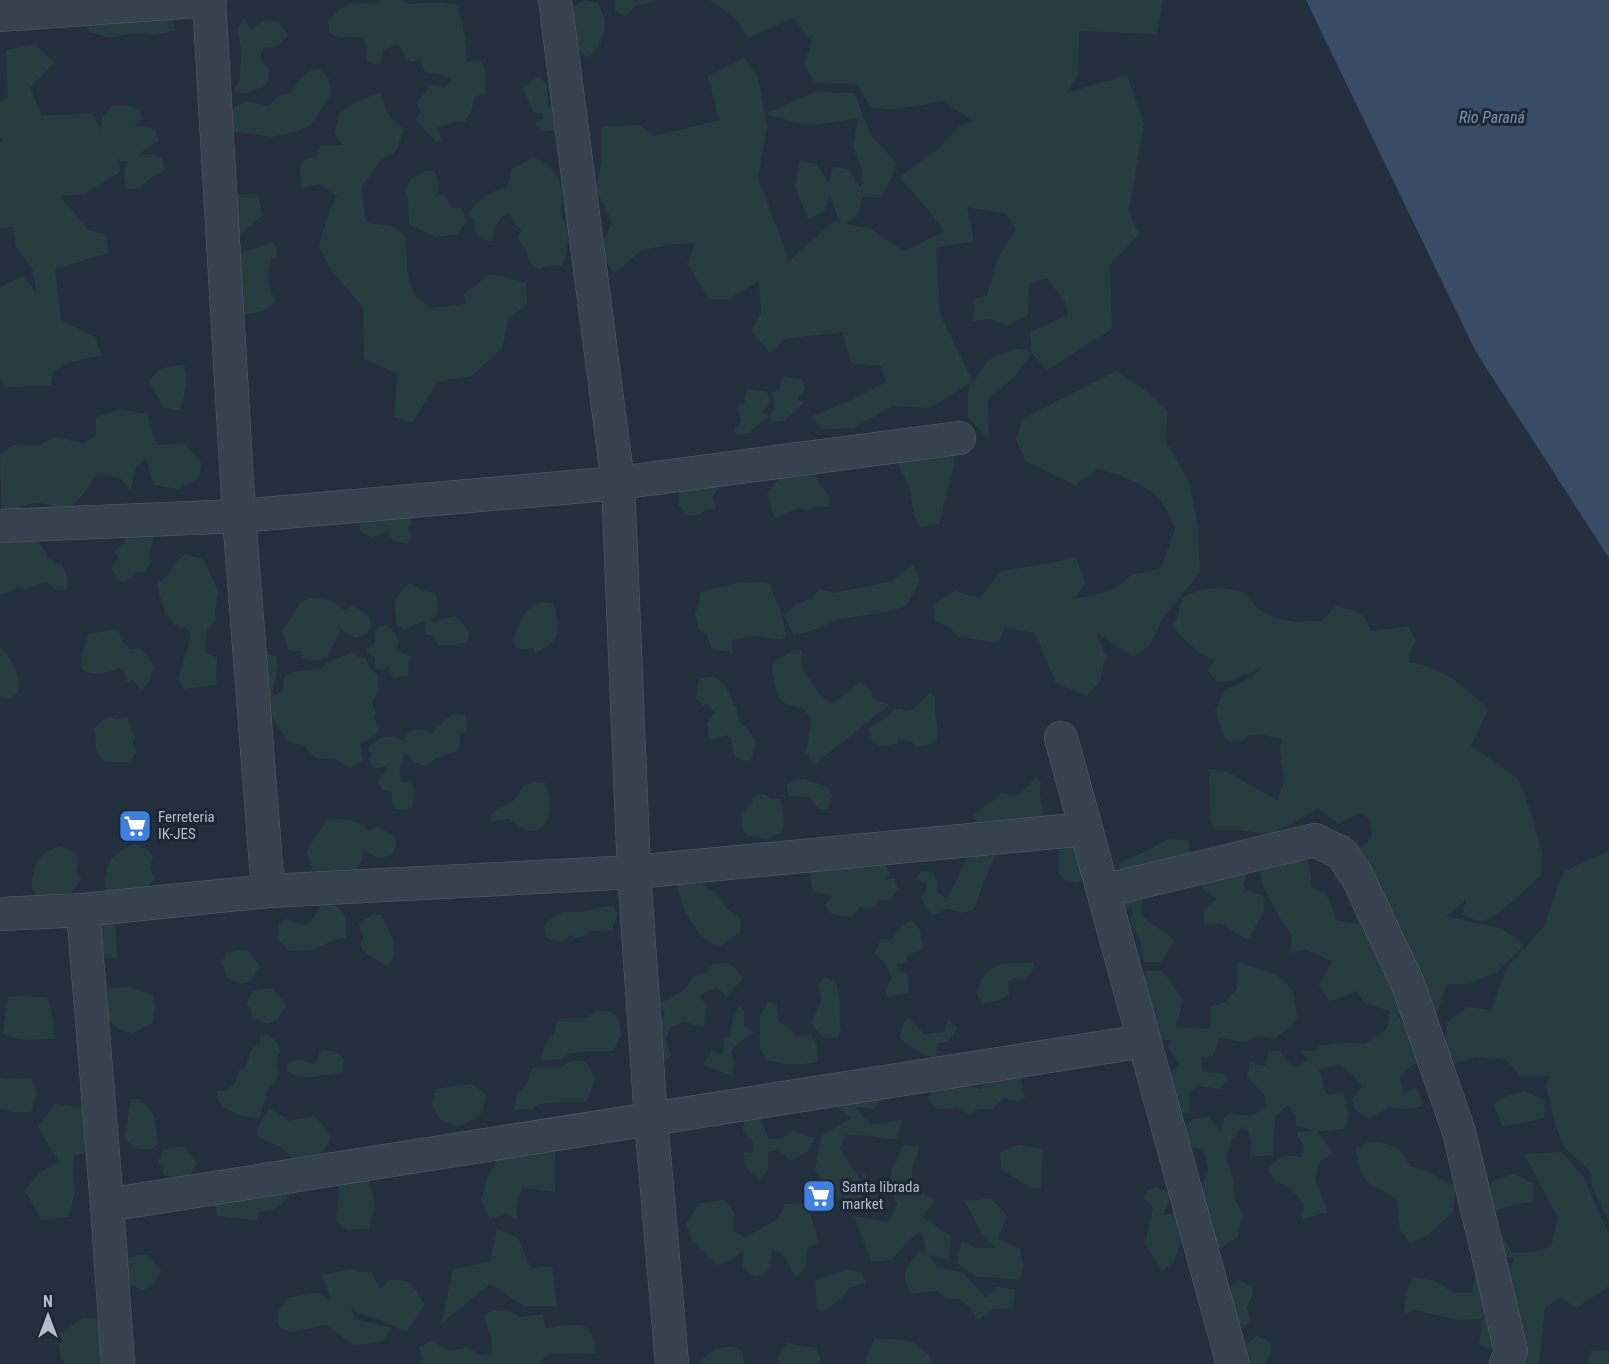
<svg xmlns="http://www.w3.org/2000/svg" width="1609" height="1364" font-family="'Roboto Condensed',sans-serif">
<rect width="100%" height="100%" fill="#242f3e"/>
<path fill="#263c3f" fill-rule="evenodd" d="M381,0H402L407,4C425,4 439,0 457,5C464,24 466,42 467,62L481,61L486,72L485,93L475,97L471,111L466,121L455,122L437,128L442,141H436L416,120L421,110L417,103L431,84L445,88L452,79L440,74L425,72L420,60L412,62L406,59L403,51L398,44L384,50L380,63L373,64L367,60L366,45L363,38L339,37L329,33L328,20L339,10L352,2C363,4 371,5 381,0Z
M585,0L598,3C600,8 603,13 604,18C608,31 599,52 587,57C569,49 572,25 570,9Z
M615,0H659L635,6L625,16L615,11Z
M710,0H1163L1157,34L1079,31L1078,75L1067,93L1127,75L1144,123L1129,212L1139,234L1110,265L1112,329L1047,370L1032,353L1015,377L988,398L989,440L968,417V389L971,383L929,408L893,406L853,428L823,429L810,417L853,399L886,382L881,366L851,363L842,332L785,339L770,353L751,331L761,313L759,281L728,299H709L687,263L696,243L674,244L642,250L614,274L600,250L612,222L596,189L601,163V127L639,125L654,136L719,120L708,76L744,58L758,77L765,114L815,92L854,93L871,135L896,162L892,177L881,198L863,197L857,217L845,223L871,229L903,251L944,232L928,209L899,177L937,150L960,126L973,121L943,101L894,110L871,107L856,84L814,82L804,63L812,42L793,18L748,38L733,16ZM765,114L810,126L858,118L853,148L862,170L861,188L849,169L833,167L829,183L816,164L800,161L795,186L808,219L824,212L829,196L840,222L834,221L789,261L758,177L767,127ZM967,207L1006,214L1016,229L997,259L987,296L975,298L973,321L990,319L1007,326L1028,315L1029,284L1047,278L1065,302L1068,315L1030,332L1032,353L1018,348L989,359L973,382L940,314L936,248L974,241Z
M81,17H172L175,31L153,35L142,33L128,34L110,38L90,32Z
M244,18L251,29L263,21L279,22L288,35L276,47L263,48L260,59L269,68V80L263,87L244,94L234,91L240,78L241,48L237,29Z
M35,44L55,63L30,87L42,116L92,113L101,130L102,118L112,105H128L139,110L143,120L134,126H144L156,130L159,141L144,150L141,154H150L162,158L165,169L151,178L140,188L127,189C124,178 122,170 128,161H120L118,154L120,172L85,194L60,196L89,230L105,234L109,253L55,269L61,320L95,337L102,355L68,363L53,372L51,386L35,385L5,388L0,378V287L23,276L37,293L32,268L16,247L13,227L0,228V143L4,141L0,137V102L8,97L6,50Z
M319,69L329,79L331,94L310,126L292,133L271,137L231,131L225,113L246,101L269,106L277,96L292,93C298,78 303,72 319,69Z
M539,77L547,84L548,105L556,109V130L543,132L535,125L537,121L544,119L543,113L533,112L523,89L531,81Z
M381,92L388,115L404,130L396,151L380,161L362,187L365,219L369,223L393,226L405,235L408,275L414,295L430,308L465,304L464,294L488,275H497L526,283L527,304L509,319L502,348L472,376L437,382L413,423L394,417L398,374L364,359L363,308L329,267L319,246L329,211L337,195L318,184L302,189L300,162L316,156L321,145H343L335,134L338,115L355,102Z
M533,158C547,160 561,177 562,192C563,199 560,208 561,215C562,220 566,224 567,229C570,241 566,255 562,266L553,265L538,269L530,263L527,253L518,238L521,229L515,224L509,213C495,220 495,227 493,241L484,240L474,231L475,221L468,214C480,198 488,193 507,187L512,169Z
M428,170L435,172L439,187L438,194L444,195L452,208H461L466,221L457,235L436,237L408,224C413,195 393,184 428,170Z
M242,194H257L263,215L245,231L232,238L229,195Z
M272,242L277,248V257L271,259C267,277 267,285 276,301L264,311L241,315L237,255Z
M184,364C189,381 185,393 180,410L163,408L149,381L159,369Z
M1116,371L1147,391L1167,411L1166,441L1189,482L1198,526L1200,573L1162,619L1151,644L1133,657L1096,632L1106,656L1100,681L1087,696L1056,683L1035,633L1005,628L998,643L956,636L951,628L935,621L934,604L955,591L980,598L1001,571L1052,563L1075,556L1086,584L1074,599L1113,590L1131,575L1161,568L1175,529C1170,520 1164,503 1157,496C1140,482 1118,474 1097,469L1075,485L1025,461L1016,439L1024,418Z
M782,376L802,379L805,389L798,399L804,403L784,421L773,422L769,416L749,433L738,435L734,429L741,422L737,405L744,404L747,389L767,392L770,402L763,412L769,416L775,409L772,392L779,391Z
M119,409L147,414L157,445L185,444L201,463L199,478L178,489L154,485L146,459L137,465L130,491L121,479L98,473L89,487L69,510L40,503L28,504L14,510L1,508L0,455L12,445L38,446L55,437L83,443L96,436V417Z
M954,443V466L939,524L920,527L913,512L910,489L898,464L903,447Z
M817,472L818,482L830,496L829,507L815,506L807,511L800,508L774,518L767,494L781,476Z
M713,478L718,488L713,497L716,508L705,510L699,515H686L679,505V489Z
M411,514L412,523L408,530L411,538L407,544L393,541L388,532L372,537L360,531L359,519Z
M125,532H149L153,540C150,547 148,555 151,562L145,571L138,572L124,583L118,580L111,568L118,558L115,553L117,548L125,542Z
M26,538L42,545L49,559L62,565L68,579L67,590H54L47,582L24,589L18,586L10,592L0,595V542Z
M185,554L203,559L218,591L215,612L216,619L207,630L205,652L217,658L216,675L217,685L183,689L178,679L190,640L189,630L186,628C178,629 174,625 170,618L166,616C163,604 158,595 157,583L167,576L177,561Z
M913,565L920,580L907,606L881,613L838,619L814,630L794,635L784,616L795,605L813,598L819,589L834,593L892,581Z
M761,582L771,584L773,594L781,611L786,637L782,640L755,636L732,640L733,653L711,649L707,634L699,630L695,615L701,592L737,583Z
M410,583L424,591L435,593L438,601L437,615L429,620L434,622L455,616L464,624L469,633L467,642L454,645L438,646L433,636L425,634V623L423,621L404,630L396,624C398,617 396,616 395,609C394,597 401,590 410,583Z
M1224,588L1243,592L1258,609L1272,617L1295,622L1322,621L1336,606C1356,611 1363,610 1371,631L1408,626L1416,641L1411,650L1409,662C1448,669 1460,684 1488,709L1471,746L1494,761L1519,780L1530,810L1542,852L1541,875C1531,885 1493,922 1480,921C1475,921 1468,917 1462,915L1466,900L1446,916L1503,929L1525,945L1497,972L1468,984H1447L1436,1017L1418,1023L1395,1013L1440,1066L1415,1063L1400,1076L1403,1093L1417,1087L1423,1106L1405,1109L1389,1107L1369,1119L1355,1110L1352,1099L1362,1087L1355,1077L1340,1064L1319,1070L1327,1095L1343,1093L1349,1115L1345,1129L1318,1132L1333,1153L1319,1162L1315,1179L1328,1212L1302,1220L1304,1204L1290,1187L1277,1182L1267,1171C1277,1156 1285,1154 1302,1157L1304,1147L1296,1132L1315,1131L1296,1126V1116L1288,1105L1275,1117L1273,1155L1250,1157L1251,1140L1246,1127L1240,1129L1233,1138L1226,1156L1233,1178L1235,1199L1242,1214L1238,1237L1219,1249L1202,1237L1196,1191C1210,1173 1212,1169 1201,1149L1183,1145L1181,1127L1194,1119L1209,1117L1221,1133L1223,1120L1230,1113C1245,1117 1252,1117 1265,1108V1096L1247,1077L1250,1062L1265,1066L1268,1052L1279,1050L1286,1060L1295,1068L1308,1060L1301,1051L1319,1050V1046L1345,1042L1365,1044L1386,1030L1390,1011L1364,1003L1357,991L1330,1002L1319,985L1332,962L1305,949L1290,953L1292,936C1274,909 1259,887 1257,854L1288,843L1309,863L1312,888L1325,892L1337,920L1358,924L1352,907V887L1340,884L1334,878L1340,865L1335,835H1347L1362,847L1372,837L1369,818L1360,813L1338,824L1318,808L1294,823L1270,834L1238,830H1215L1210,820L1209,769L1226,771L1278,801L1284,780L1280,753L1281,739L1264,735H1249L1242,741L1232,742L1224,738L1215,710L1225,690C1238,684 1252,678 1262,668L1232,680L1218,682L1207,670L1215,661C1198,652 1184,642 1173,626L1178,615L1182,597L1204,589Z
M311,598C324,599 335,599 343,610L354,606L370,617L371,624L367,634L355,638L340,630L328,657C320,662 309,661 301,657L302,652L288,650L282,631L301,602Z
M542,602L552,603C563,627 561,642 535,653L533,648L523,649L516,648L513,641C519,622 523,609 542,602Z
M387,625L396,635L399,644L397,646L398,650L411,657L409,662L408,675L393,679L388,666L383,671L374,668L375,658L365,651L375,642V630L380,626Z
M111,630H118L123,643L131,649L141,648L155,667L148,684L141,690L133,680L127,682L124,670L119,668C108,673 92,676 82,670C80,656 83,647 89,634Z
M0,647C13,657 20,677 19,692L9,699L0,697Z
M794,650H802C801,661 802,671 810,680C814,685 816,687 818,693L832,704L855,686L859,681L872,691V698L889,705L814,765L806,753C807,743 811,731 810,721C807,703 790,708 781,701C776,697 772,673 772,665L778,659Z
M353,652L356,656L365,658L370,668L378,675V691L372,702L376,714L373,716C377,722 378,727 377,734L360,744L363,760L350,768L334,758L319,759L310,753L305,745L292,743L287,740L276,725L267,706L260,653L276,656L278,666L272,696L282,692L284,684V677L293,672L321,669L326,663Z
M712,676L723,683L726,687L737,710L740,723L747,728L756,742L751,761C734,760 732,754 731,738L726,735L712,740L709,737V731L707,725L714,712L708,704L702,706L700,701L696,699L699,679Z
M930,693L935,697C933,712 939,725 937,739L928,745L916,747L911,741L899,740L897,744L880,746L872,742L869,729L892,713L894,709H901L906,711L914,709Z
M454,713L464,715L467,720V731L459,734L460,751L448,753L442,758H436L426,766C412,763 413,762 405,752C401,762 398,771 401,782H410C416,790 415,797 412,807L406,810L397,809L392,802V792L382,790L378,781L386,771V766C377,769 373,770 369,759L371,754L368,750C374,737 391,732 403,741C412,725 419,729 433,733C440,721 445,722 454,713Z
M111,716L115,720L127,717C131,724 130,730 135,737L132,746L137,750L130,762H105C91,748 98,744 94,728L98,726L103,720Z
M1036,777L1041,782C1037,796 1045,809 1043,823L978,826L974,814L998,797L1000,793C1006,793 1011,796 1016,795C1023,793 1030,783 1036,777Z
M804,779L828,787L832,795L828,809H819L810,797L789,796L786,785L796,780Z
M534,782L545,783C550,793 551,804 549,815C547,827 535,835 524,829C518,827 514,821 508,819C504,819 497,821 493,822L490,818C497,804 503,809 513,801C522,792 518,787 534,782Z
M760,794L766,795L770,799H779C784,810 785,821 782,832L768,839L747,836L742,826V812L753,804L752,798L753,796Z
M336,819L350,820L363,824L368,831L378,827L395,837L396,845L392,855L379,858L364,851L362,860L352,878L313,871L306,852L325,822Z
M1078,837L1083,879L1078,883L1064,880L1058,873L1059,844Z
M1168,839L1188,840L1191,858L1143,894L1141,915C1152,926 1164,929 1174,941L1161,962H1144L1141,942L1130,922L1132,908H1120L1121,871L1118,863L1144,852Z
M134,844L147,849L153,856L150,869L155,878L146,890L109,891L105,886C106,863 111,854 134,844Z
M59,846L73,851L79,858L76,870L81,879L72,892L59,902L40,898L32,888C32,864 37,856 59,846Z
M971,847L989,857L995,855L973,910L963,913L948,909L933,915L927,909L921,898L925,892L927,884L916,879L921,871L933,872L938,882L937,892L946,898L956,882Z
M1609,851V1222L1593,1188L1589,1170L1565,1149L1557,1129L1546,1086L1550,1076H1520L1506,1060L1476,1057L1453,1064L1444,1051L1447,1022L1467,1007L1491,1010L1507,967L1543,928L1564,871Z
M811,858L886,862L890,875L884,879H894L898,889L891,899L880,900L871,910L860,907L851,917L832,914L825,905L832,896L813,891L810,875Z
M1249,869L1243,885L1247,890L1263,896L1264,912L1248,940L1221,924H1204V909L1217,899L1203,889L1200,875Z
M692,876L717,894L727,909L741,919L740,933L721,946C717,945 711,944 708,941C691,928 681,905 677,885Z
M329,902C347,912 348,918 346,938L337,939L312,950L289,951L278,939L279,923L287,919C315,929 306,926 322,904Z
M606,906H613C622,918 613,918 613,930L598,931L590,930L586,935L576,938L571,935L562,942L546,938L544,927L548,921L563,912H582Z
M373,914L381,915C390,933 401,947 388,967L363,951L361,944L363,938L359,923Z
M912,920L920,930L923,950L909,954L905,963L896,964L899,971L907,974L909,992L887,998V986L892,978L885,963L874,954L881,939L891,940L903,925Z
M114,923L116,930L117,958H104L92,951L88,926Z
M237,950H247L260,966L251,981L241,984L226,977V971L221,964L226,953Z
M1034,962L1032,973L1024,979L1015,978L1008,982L1009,995L1001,999L983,1004L977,995C983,960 1005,964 1034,962Z
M1237,962L1277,975L1293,990L1297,1018L1292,1025L1274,1039L1261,1036L1245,1042L1219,1038L1213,1056L1201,1057L1203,1072L1222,1073L1227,1079L1221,1089L1199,1086L1190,1091V1113L1177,1112L1167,1074L1180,1065L1167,1046L1173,1041L1149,1037L1144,982L1145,971H1163L1183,1000L1176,1027L1211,1029L1210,1007L1225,1002L1237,989Z
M727,963L736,969L743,978L726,997L718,988L710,990L700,995L706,1006L704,1027L683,1022L671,1027L666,1039L671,1056L661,1064L655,1022L665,1014L659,1003C674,997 686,992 693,976L707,972L713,964Z
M825,977L836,982C838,990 840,999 840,1007C840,1015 839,1022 841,1031L837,1038H823L811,1023L821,1000L818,985Z
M130,987L153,995L155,1010L152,1023L132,1033C110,1027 110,1024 101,1004L109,989Z
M262,989H273L286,1005L277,1020L267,1024L252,1017L251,1010L247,1004L252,992Z
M25,996L47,997L53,1018L55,1039L22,1040L3,1034L8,997Z
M768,1001L777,1005L779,1022L787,1026L797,1036L811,1034L817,1045V1062C796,1066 785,1065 766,1060L760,1047V1016Z
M739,1006L744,1011V1026L754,1032L735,1046L731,1053L734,1062L732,1076L703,1065L712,1051L723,1055L724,1038L730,1037L732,1021Z
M602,1011L612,1012L616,1015L619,1021L621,1035L613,1051C597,1053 573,1047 561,1059L541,1060L545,1045L555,1031L556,1025L561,1018H587L595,1012Z
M908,1017L924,1034L943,1032L948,1019L958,1028L949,1041L937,1044L936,1059C922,1054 911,1049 900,1038L902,1025Z
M267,1035C276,1040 279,1043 280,1053L278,1054L277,1067L279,1075L266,1093L267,1098L262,1106L261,1116L255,1119C239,1114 215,1111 217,1091C230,1091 237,1084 239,1071L245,1068L252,1049L260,1043V1036Z
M323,1051C331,1050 340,1052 344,1060L343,1064V1072C335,1075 328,1074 319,1076C305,1079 300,1079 287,1071V1064C294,1058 305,1060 313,1064L318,1059L319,1053Z
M575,1061L585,1062C599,1075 593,1087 586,1102H563L539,1104L533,1109L514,1110L517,1095L528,1082L529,1075L533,1068H560L568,1062Z
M1023,1069L1021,1081L1025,1098L1017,1101L1004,1098L992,1109H979L970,1114L955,1108L937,1109L927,1097L943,1082L981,1089L990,1080Z
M0,1078L7,1079L32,1078L37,1093L31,1112H12L0,1109Z
M471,1084L486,1093C485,1117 477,1118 458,1126L440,1120L432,1105L436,1089Z
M1524,1091L1545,1100L1544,1118L1502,1127L1494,1105L1504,1097Z
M131,1099H140L154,1115L158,1144L151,1150L134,1148L125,1138Z
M881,1099L874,1109L855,1107L871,1125L902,1120L896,1140L871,1136L846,1135L840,1148L862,1182L863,1172L880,1194L866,1209L837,1200L815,1170L821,1136L851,1118L833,1104Z
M55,1104L82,1107L90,1134L86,1152L74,1156L73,1172L75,1193L68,1217L41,1220L25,1190L38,1174L59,1161L46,1142L38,1126Z
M269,1109L287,1118L288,1121L315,1116C318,1122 325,1125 326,1132L331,1137C323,1157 317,1157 297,1161L279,1146L264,1140L257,1136V1128L260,1126L261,1121Z
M757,1115L762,1121L768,1138L780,1139L792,1131L815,1138L807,1152L791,1161L778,1150L768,1152V1170L760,1179L745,1167L744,1152L753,1153V1141L743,1131L745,1116Z
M1369,1142C1393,1144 1398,1144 1410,1166L1424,1170L1456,1187L1453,1212L1427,1236L1410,1243L1400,1230L1397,1199C1388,1192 1368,1186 1364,1178C1359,1169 1358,1158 1355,1149Z
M551,1144L555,1154V1192L522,1188L517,1204V1220L506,1214L490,1219L481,1200L487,1178L503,1150Z
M1019,1144L1043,1150L1041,1187L1032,1189L1001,1169L1000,1152Z
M903,1145L919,1147L912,1170L913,1188L935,1200L922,1217L951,1236L949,1260L929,1255L937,1267L963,1273L986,1298L996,1287L1015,1289L1013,1308L993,1309L978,1320L970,1307L960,1300L946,1298L937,1291H928L912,1294C898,1275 907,1266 921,1250L926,1253L922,1232L914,1236L891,1260L872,1262L863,1241L854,1216L888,1222L897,1204L892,1193L891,1170L896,1163Z
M174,1147H184L197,1163L188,1178L179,1181L163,1174V1168L158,1162L163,1150Z
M1561,1152L1584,1177L1609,1235V1286L1576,1308L1560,1297L1545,1308L1539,1364H1498L1500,1291L1514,1259L1503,1256L1493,1221L1513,1253H1528L1551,1247L1558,1218L1524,1154Z
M366,1160L369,1181L375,1205L369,1229L348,1230L336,1221L339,1190L332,1169Z
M1514,1174L1534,1184V1201L1491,1211L1484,1188L1494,1180Z
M259,1177L293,1190C285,1202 275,1213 260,1211L257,1220L217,1216L215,1206L216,1197L257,1200Z
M1156,1187L1173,1194L1163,1215L1177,1214L1186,1226L1174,1263L1162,1271L1145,1244L1153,1208L1144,1198L1147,1190Z
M991,1198L1007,1216L998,1239L1020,1249L1023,1265L1020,1280L975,1276L957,1263L961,1241L976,1248H995L982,1234L965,1201Z
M724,1199L734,1212V1231L745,1238L778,1219L785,1204H806L814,1225L818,1244L808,1247L806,1266L796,1278L783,1254L772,1250L769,1270L756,1277L743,1269V1251L732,1260L717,1265L693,1241L686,1225L698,1204Z
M497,1229L518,1238L531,1268L552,1266L557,1306H524L490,1284L441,1324L453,1270L490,1261Z
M1479,1253L1495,1350L1479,1345L1482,1319L1459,1320L1414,1310L1404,1314L1407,1291L1413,1277L1435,1281L1454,1293H1472Z
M138,1255H148L161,1271L152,1286L142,1290L127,1283V1258Z
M351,1269L361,1272H372L380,1289L389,1280C414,1279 412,1286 425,1305L406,1332L380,1320L360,1314L351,1308L355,1319L392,1328L382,1342L354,1345L327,1325L290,1332L278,1326V1311L289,1298L317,1292L331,1301L322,1275Z
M846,1270L861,1272L866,1283L849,1288L844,1296L823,1312L817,1308L815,1281Z
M1238,1280L1253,1286L1252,1296L1247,1308L1250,1321L1238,1333L1227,1290Z
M494,1310L508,1311L520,1317L543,1314L545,1328C553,1328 574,1324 580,1325C592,1328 595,1342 595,1353L549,1354L540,1362L545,1364H422L418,1360L423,1363L419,1347L433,1340C446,1352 451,1352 466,1347L480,1355L492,1353L491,1338L484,1315Z
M83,1318L106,1319L124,1364H66L61,1359L58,1334Z
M1256,1336L1271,1342V1352L1265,1364H1249L1251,1358L1246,1345Z
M875,1339C901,1340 921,1336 933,1364H869L865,1360Z
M787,1343L816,1348L821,1359L820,1364H777L778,1357Z
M732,1346L742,1351L745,1364H697L715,1349Z
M1609,1350V1364H1586L1591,1351Z"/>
<path fill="#394c67" d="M1306,0H1609V558L1476,352Z"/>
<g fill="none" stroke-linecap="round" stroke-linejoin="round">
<g stroke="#565f6c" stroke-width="34">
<path id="minor" d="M209,0L239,516L268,891
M555,0L618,483L634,872L651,1119L672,1364
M0,15L210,0
M0,526L239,516L618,483L959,438
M1061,738L1233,1364
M1103,891L1315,840L1341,853L1357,876L1408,984L1459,1132L1511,1351L1506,1364
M83,910L107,1205L118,1364
M0,914L83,910L268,891L634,872L1086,829
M107,1205L1144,1041"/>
</g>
<use href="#minor" stroke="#38414e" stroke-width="33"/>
</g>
<defs>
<g id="supermarket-square" transform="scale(1.725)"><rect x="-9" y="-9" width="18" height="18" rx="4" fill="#3f7fe0" stroke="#1d2633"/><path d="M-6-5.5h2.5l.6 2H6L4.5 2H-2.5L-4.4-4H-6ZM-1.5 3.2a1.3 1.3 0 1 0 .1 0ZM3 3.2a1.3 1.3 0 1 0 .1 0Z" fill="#fff"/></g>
</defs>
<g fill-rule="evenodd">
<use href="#supermarket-square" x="135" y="826"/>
<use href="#supermarket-square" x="819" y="1196"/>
</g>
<g text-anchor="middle" stroke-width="6" stroke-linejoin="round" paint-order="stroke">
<g font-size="15" fill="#b4bcc9" stroke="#1d2633" text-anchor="start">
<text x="158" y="822">Ferreteria<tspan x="158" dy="17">IK-JES</tspan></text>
<text x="842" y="1192">Santa librada<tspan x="842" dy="17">market</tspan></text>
</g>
<g font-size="16" font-style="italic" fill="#7c92b1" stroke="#1d2633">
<text x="1492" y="123">Rio Paraná</text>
</g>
</g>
<g transform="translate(48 1316)" stroke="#1d2633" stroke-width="4.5" paint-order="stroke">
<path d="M0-4.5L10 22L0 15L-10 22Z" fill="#b4bcc9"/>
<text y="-9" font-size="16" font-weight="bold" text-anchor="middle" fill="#b4bcc9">N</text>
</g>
</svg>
